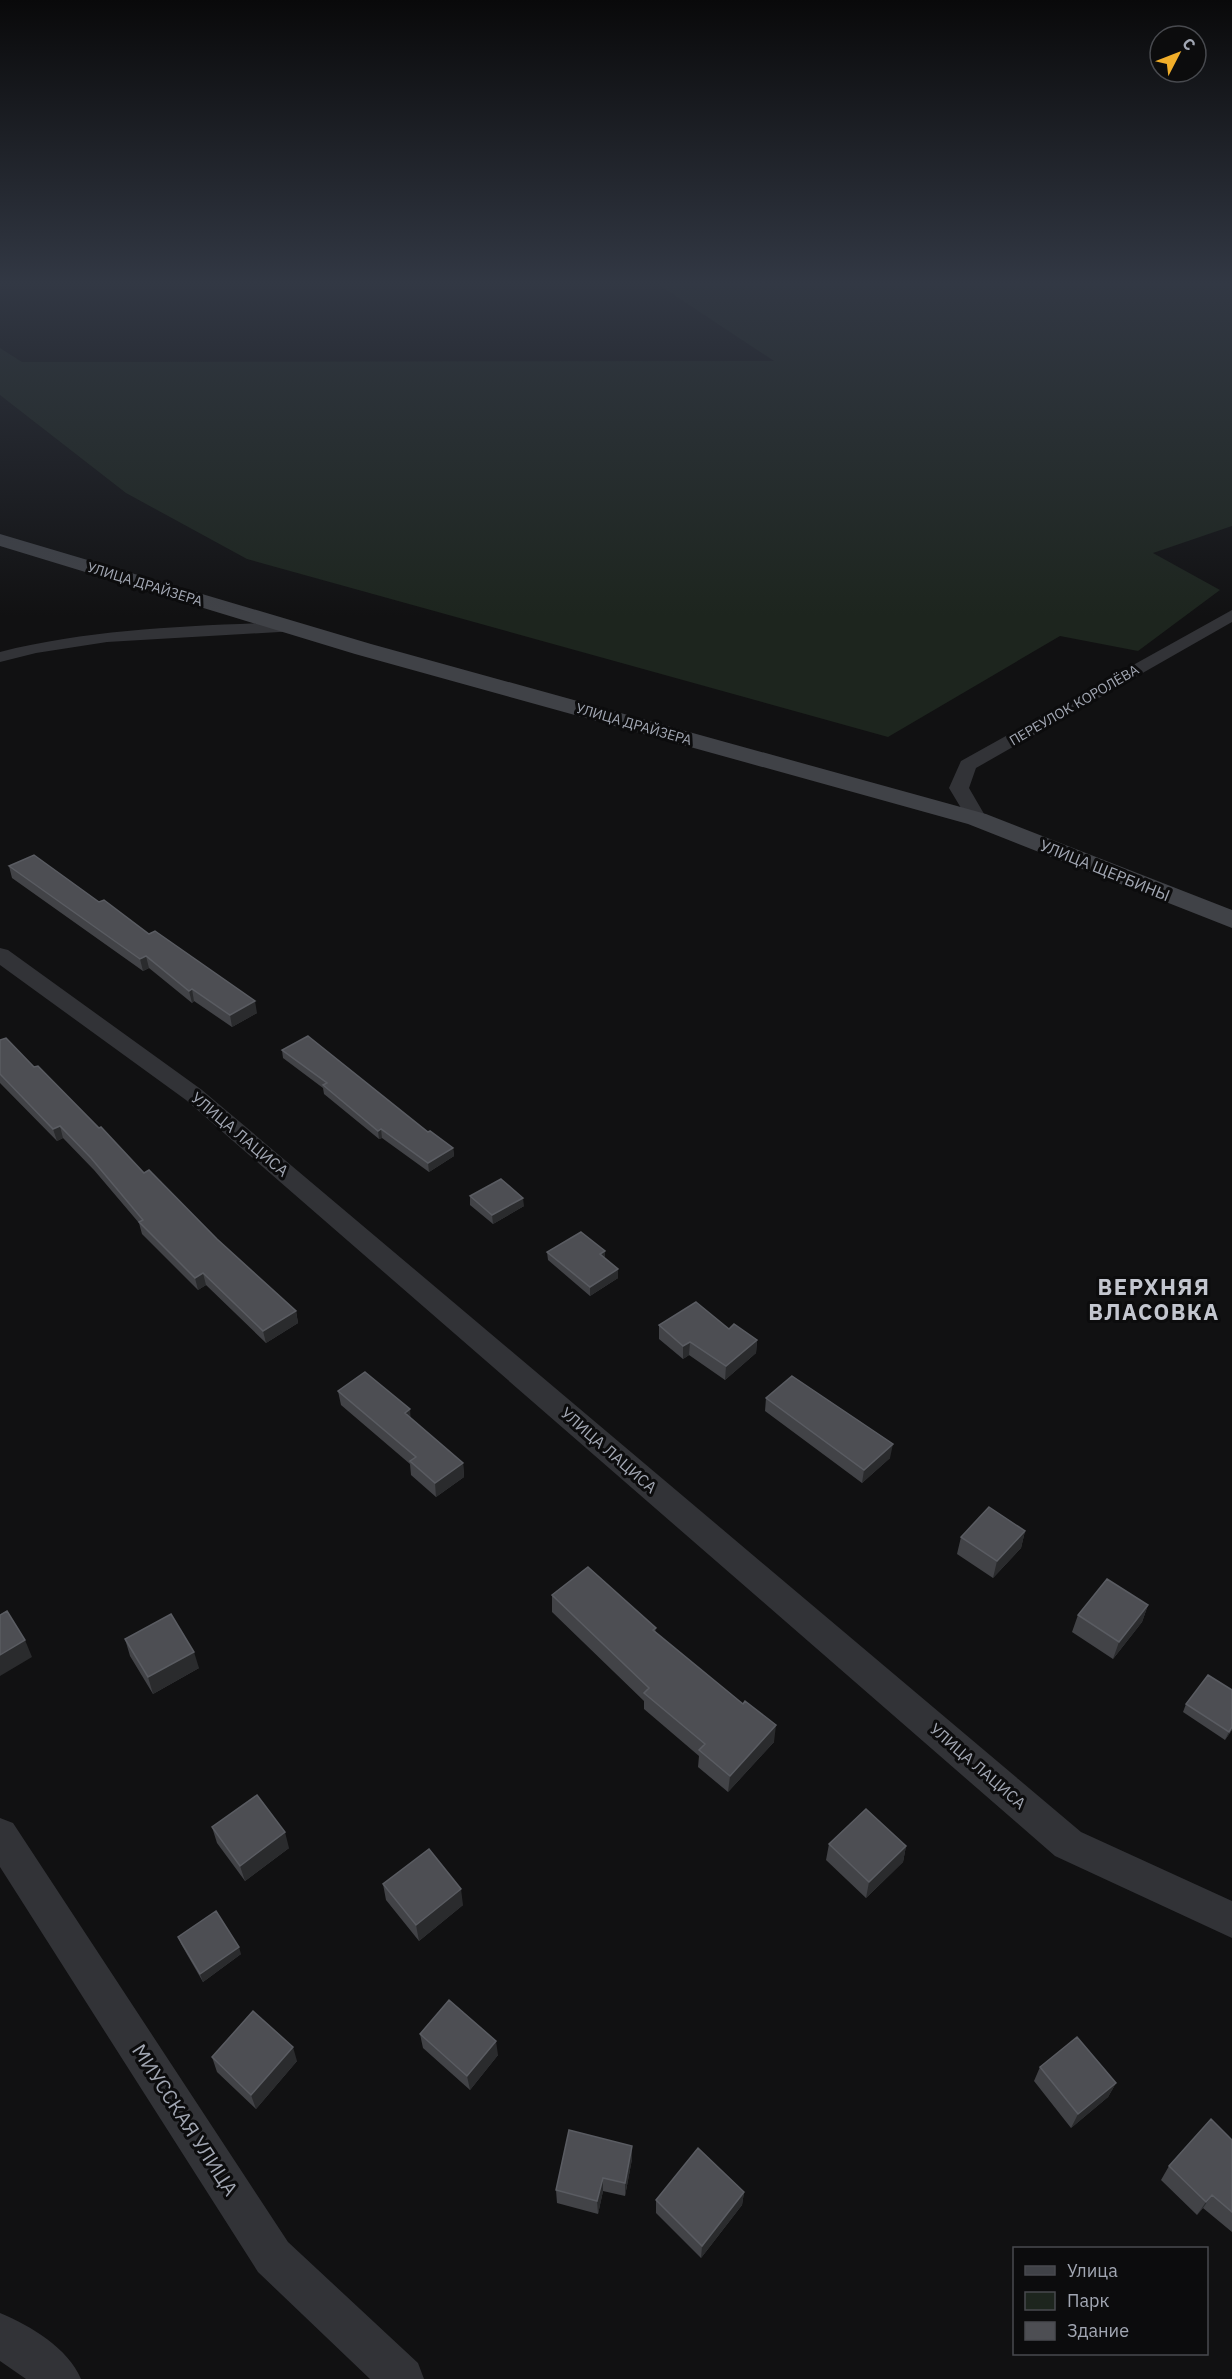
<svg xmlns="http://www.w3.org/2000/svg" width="1232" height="2379" font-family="'IBM Plex Sans',sans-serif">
<rect width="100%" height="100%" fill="#111112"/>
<path fill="#1d251e" d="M656,283H1232V526L1153,553L1220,590L1138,651L1060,636L888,737L247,559L126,493L0,395V348L22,362L774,361Z"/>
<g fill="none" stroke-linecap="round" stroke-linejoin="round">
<path fill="#323337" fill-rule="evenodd" d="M1232,610V622L976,768L969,788L987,819L984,823H970L949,788L961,761Z
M290,622L296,623L298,627L296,631L107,642L36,653L0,662V652C96,628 192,626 290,622Z
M0,948L8,950L202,1090L1081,1832L1232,1901V1938L1055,1856L186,1100L0,965Z
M0,1818L13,1823L288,2242L418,2363L424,2379H370L258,2272L0,1867Z
M0,2313C31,2326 68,2348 81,2379H26L0,2361Z"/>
<path fill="#404247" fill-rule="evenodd" d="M0,534L371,644L986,814L1232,910V928L968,824L355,654L0,546Z"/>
</g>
<path fill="#424347" d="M9,866L99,902L257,1013L232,1027L194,1001L192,1003L149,968L143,971L12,878Z
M0,1040L34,1067L99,1128L144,1173L296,1311L298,1323L266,1343L206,1285L198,1290L142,1234L139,1223L94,1170L63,1138L57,1141L0,1083Z
M282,1050L428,1132L453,1148L454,1156L429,1172L382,1138L379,1139L324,1094L323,1088L283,1058Z
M470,1196L524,1206L493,1224L470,1205Z
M547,1252L605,1258L618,1278L590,1296L548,1260Z
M659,1325L729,1329L757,1340L756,1353L725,1380L689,1355L683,1359L659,1339Z
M338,1391L463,1463L464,1477L436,1497L411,1475L410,1464L341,1405Z
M766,1398L890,1458L862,1483L765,1411Z
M1025,1531L1021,1548L993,1578L957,1554L961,1537Z
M552,1595L656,1628L655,1632L774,1742L728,1792L698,1767L699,1756L644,1709V1701L552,1612Z
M1148,1605L1142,1622L1113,1659L1072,1632L1078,1615Z
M125,1639L199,1668L153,1694L130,1656Z
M1186,1704L1232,1730L1225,1740L1183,1712Z
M212,1827L289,1848L245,1881L217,1843Z
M829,1844L906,1846L903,1862L866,1898L826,1860Z
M383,1884L463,1905L419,1941L386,1900Z
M178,1937L241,1954L203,1982L181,1944Z
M420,2034L498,2055L470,2090L423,2048Z
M212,2057L297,2061L256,2109L217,2072Z
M1040,2067L1116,2083L1108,2097L1071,2128L1034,2081Z
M1232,2140V2232L1203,2208L1197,2215L1161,2180L1169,2166Z
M632,2159L625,2196L603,2191L598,2214L557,2203L556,2190Z
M744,2192L742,2205L701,2258L656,2213V2200Z"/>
<path fill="#2a2b2d" d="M146,956L149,968L143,971L140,959Z
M192,989L194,1001L192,1003L189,991Z
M255,1001L257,1013L232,1027L230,1015Z
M60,1126L63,1138L57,1141L53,1129Z
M381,1129L382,1138L379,1139L378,1131Z
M453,1148L454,1156L429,1172L428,1163Z
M523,1198L524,1206L493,1224L492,1215Z
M605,1251V1260L600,1254Z
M618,1269V1278L590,1296V1287Z
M203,1273L206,1285L198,1290L195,1278Z
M296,1311L298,1323L266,1343L263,1331Z
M757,1340L756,1353L725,1380L726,1366Z
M690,1342L689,1355L683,1359V1346Z
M410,1409L411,1423L405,1413Z
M893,1444L890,1458L862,1483L864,1470Z
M463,1463L464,1477L436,1497L435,1483Z
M1025,1531L1021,1548L993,1578L997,1561Z
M1148,1605L1142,1622L1113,1659L1119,1642Z
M25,1640L32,1657L0,1676V1655Z
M194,1652L199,1668L153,1694L148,1677Z
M776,1725L774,1742L728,1792L730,1776Z
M1232,1727V1730L1225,1740L1229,1732Z
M285,1832L289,1848L245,1881L240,1866Z
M906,1846L903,1862L866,1898L869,1882Z
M461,1889L463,1905L419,1941L416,1925Z
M239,1947L241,1954L203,1982L200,1974Z
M496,2041L498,2055L470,2090L467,2076Z
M293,2047L297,2061L256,2109L251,2095Z
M1116,2083L1108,2097L1071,2128L1078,2114Z
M632,2146V2159L625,2196V2183Z
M603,2178V2191L598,2214L597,2201Z
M744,2192L742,2205L701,2258L702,2246Z
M1212,2195L1203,2208L1197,2215L1206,2202Z"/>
<path fill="#4d4e53" stroke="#5a5c62" stroke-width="1.5" d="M34,855L99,902L104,900L149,934L155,931L255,1001L230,1015L192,989L189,991L146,956L140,959L9,866Z
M308,1036L428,1132L430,1131L453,1148L428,1163L381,1129L378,1131L323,1085L327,1083L282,1050Z
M6,1038L34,1067L38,1066L99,1128L101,1127L144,1173L149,1170L217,1239L296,1311L263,1331L203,1273L195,1278L139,1222L143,1220L91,1158L60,1126L53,1129L0,1074V1040Z
M501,1179L523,1198L492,1215L470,1196Z
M581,1232L605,1251L600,1254L618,1269L590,1287L547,1252Z
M696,1302L729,1329L734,1324L757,1340L726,1366L690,1342L683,1346L659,1325Z
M365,1372L410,1409L405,1413L463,1463L435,1483L410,1461L416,1457L338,1391Z
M792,1376L893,1444L864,1470L766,1398Z
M989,1507L1025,1531L997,1561L961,1537Z
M588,1567L656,1628L653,1630L743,1704L745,1701L776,1725L730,1776L699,1750L705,1744L644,1693L649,1688L552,1595Z
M1107,1579L1148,1605L1119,1642L1078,1615Z
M7,1611L25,1640L0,1655V1615Z
M171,1614L194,1652L148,1677L125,1639Z
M1208,1675L1232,1690V1727L1229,1732L1186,1704Z
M257,1795L285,1832L240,1866L212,1827Z
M866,1809L906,1846L869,1882L829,1844Z
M429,1849L461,1889L416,1925L383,1884Z
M216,1911L239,1947L200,1974L178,1937Z
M449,2000L496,2041L467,2076L420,2034Z
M253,2011L293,2047L251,2095L212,2057Z
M1077,2037L1116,2083L1078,2114L1040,2067Z
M1211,2119L1232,2140V2212L1212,2195L1206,2202L1169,2166Z
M569,2130L632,2146L625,2183L603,2178L597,2201L556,2190Z
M698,2148L744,2192L702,2246L656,2200Z"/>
<linearGradient id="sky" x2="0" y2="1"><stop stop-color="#09090a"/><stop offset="0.46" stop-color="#323844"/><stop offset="1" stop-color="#323844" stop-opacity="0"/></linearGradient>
<rect width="1232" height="616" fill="url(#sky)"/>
<g text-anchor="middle" stroke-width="6" stroke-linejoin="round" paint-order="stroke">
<g font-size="14" fill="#a2a7b3" stroke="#0c0c0d">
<text transform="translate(145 584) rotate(17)" y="5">УЛИЦА ДРАЙЗЕРА</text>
<text transform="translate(1074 705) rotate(-30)" y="5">ПЕРЕУЛОК КОРОЛЁВА</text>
<text transform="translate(634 724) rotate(16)" y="5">УЛИЦА ДРАЙЗЕРА</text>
</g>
<g font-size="16" fill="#a2a7b3" stroke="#0c0c0d">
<text transform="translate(1105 870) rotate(22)" y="6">УЛИЦА ЩЕРБИНЫ</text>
<text transform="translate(240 1134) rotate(40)" y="6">УЛИЦА ЛАЦИСА</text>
<text transform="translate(609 1450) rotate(41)" y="6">УЛИЦА ЛАЦИСА</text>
<text transform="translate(978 1766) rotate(41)" y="6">УЛИЦА ЛАЦИСА</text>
</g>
<g font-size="20" fill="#a2a7b3" stroke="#0c0c0d">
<text transform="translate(185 2120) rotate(57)" y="7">МИУССКАЯ УЛИЦА</text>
</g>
<g font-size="22" font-weight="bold" letter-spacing="1.5" fill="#c3c6cf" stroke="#0c0c0d">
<text x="1154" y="1295">ВЕРХНЯЯ<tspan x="1154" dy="25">ВЛАСОВКА</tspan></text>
</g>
</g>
<rect x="1013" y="2247" width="195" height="108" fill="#0c0c0d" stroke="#484a4f" stroke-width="1.5"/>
<rect x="1025" y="2266" width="30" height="9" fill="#404247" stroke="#484a4f" stroke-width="1.5"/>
<text x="1067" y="2277" font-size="18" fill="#a2a7b3">Улица</text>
<rect x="1025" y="2292" width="30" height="18" fill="#1d251e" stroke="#484a4f" stroke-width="1.5"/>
<text x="1067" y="2307" font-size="18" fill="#a2a7b3">Парк</text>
<rect x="1025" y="2322" width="30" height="18" fill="#4d4e53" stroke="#484a4f" stroke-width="1.5"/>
<text x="1067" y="2337" font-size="18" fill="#a2a7b3">Здание</text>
<g transform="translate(1178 54) rotate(48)"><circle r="28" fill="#0c0c0d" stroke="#484a4f" stroke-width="1.5"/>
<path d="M0-4.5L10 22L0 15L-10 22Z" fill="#f1ae2a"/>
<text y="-9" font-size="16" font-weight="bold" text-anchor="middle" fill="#a2a7b3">С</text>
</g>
</svg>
